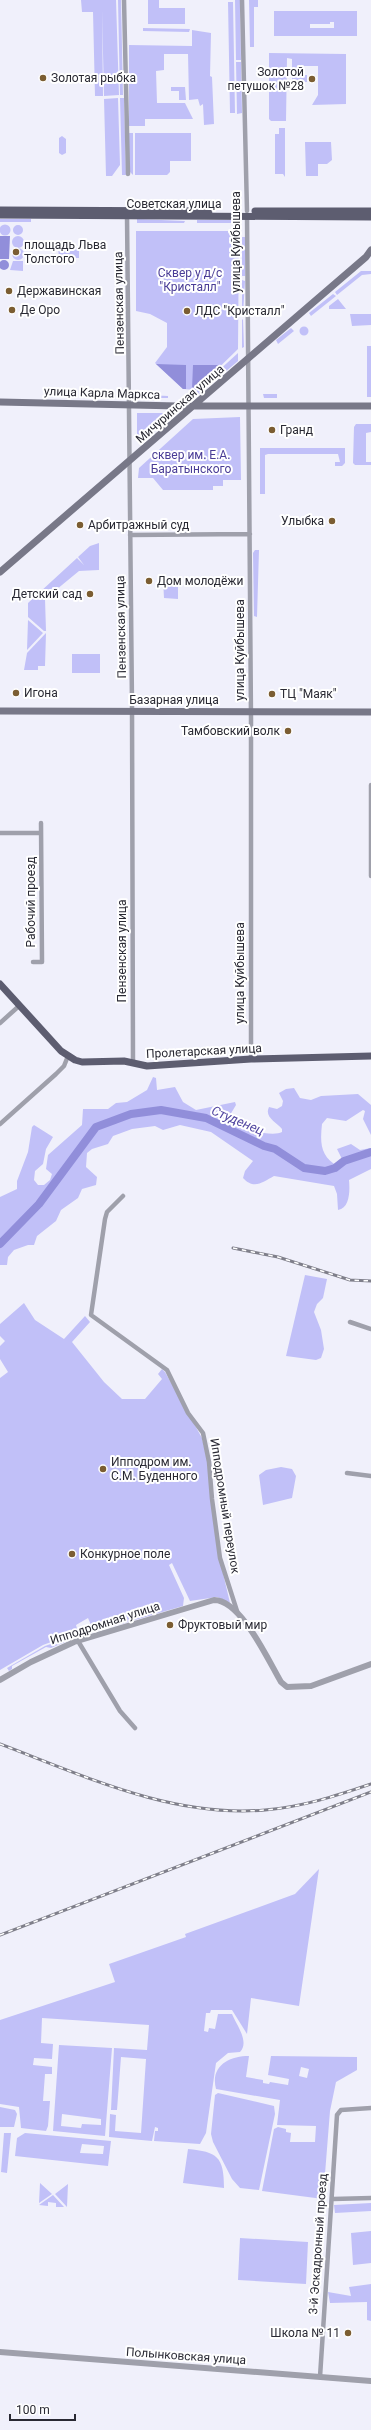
<svg xmlns="http://www.w3.org/2000/svg" width="371" height="2430" font-family="Roboto,sans-serif">
<rect width="100%" height="100%" fill="#f0f0fb"/>
<path fill="#c1c0f8" fill-rule="evenodd" d="M81,0H116L119,95L104,96L102,10L103,96H95L93,12H82Z
M118,0H121L123,95H120Z
M148,0H159V8H185V24H148Z
M235,0H240L241,60H236Z
M249,0H258V7H254V47H250Z
M228,2H233L235,113H230Z
M274,11H357V36H274ZM330,22H334V28H310V24H330Z
M143,28L190,29L189,32L143,31Z
M192,30L211,33L210,76L212,77L214,124L204,125L203,104L200,106L198,99L189,100L188,54H164V70L156,71L157,103H185L193,119H145V126H129V45L192,46Z
M269,53L346,54V104L312,105L318,95V66H299V75H307V82H292V59L287,58L286,121H271L269,119Z
M236,62H241L242,113L237,114Z
M171,87H185L186,100H179V91H171Z
M118,98L120,165L112,176H106L104,99Z
M120,98H124L126,175H122Z
M279,128H285V177L283,174H275V134H279Z
M129,133H133V175L129,171Z
M135,133H191V161H170V172L167,175H135Z
M62,136L66,139V153L62,155L59,153V138Z
M305,142H331L332,160L327,164H318V176H306Z
M0,219H31V222H0Z
M137,219L185,221L184,223H137Z
M197,220H239V223H197Z
M-0.5 230a5.5 5.5 0 1 1 11 0a5.5 5.5 0 1 1-11 0Z
M13 230a5 5 0 1 1 10 0a5 5 0 1 1-10 0Z
M136,231H239L238,349L196,390L183,389L155,363L167,347V323L150,314L136,311Z
M12 242a6 6 0 1 1 12 0a6 6 0 1 1-12 0Z
M242,237H245V276H242Z
M58,247H79V258H59Z
M12 254a6 6 0 1 1 12 0a6 6 0 1 1-12 0Z
M13,261H23V271L10,270Z
M361,271H371V274L362,275L337,295L335,292Z
M242,280L245,281L243,315L242,313Z
M333,294L336,296L311,316L309,313Z
M338,299L346,309H329V306Z
M350,314H371V325L352,326Z
M243,319L244,347L242,348V320Z
M299.5 331a4.5 4.5 0 1 1 9 0a4.5 4.5 0 1 1-9 0Z
M291,328L294,331L278,344L276,340Z
M367,346H371V397H367Z
M238,353V361L197,396L194,393Z
M263,394H277V398H264Z
M148,395L168,396V398H148Z
M137,413H171L137,442Z
M240,417L241,480H223V486H213V490H163L153,478H138L139,468L193,419Z
M356,424H371V432L366,433V462H371V465H355L353,463L354,427Z
M260,448H345V463L342,466H335V462H340L338,454H268L265,455V494H260Z
M99,543V570L79,571L45,599L46,631H44L28,617V603L77,558L84,565L78,557L90,546Z
M255,550H259L257,617L254,616L253,553Z
M166,577L178,578V599L164,598L163,579Z
M28,620L43,633L27,650Z
M46,633L45,666H38V670H24L27,653Z
M72,654H100V673H72Z
M153,1077L156,1078L157,1090L175,1087L183,1102L196,1110L235,1102L236,1105L230,1115C231,1127 271,1138 282,1132V1129C276,1122 264,1117 269,1107L277,1109L282,1106L283,1101L279,1093L286,1089L294,1088L300,1098L311,1100L321,1096L358,1094L371,1105V1135L363,1119L365,1111L363,1110L346,1121L327,1118L322,1124C320,1143 320,1157 339,1167L343,1161L337,1149L351,1144L360,1150L371,1148V1169L349,1180C350,1190 350,1208 338,1210L337,1194L334,1186L274,1176C263,1182 254,1190 243,1178L245,1171L253,1161L211,1132L180,1125L163,1130L155,1126L132,1129L113,1136L108,1144L92,1149L87,1153L86,1167L97,1177L96,1185L82,1189L78,1198L61,1210L56,1221L37,1236L34,1245H28L14,1250L8,1257L7,1265H0V1197L17,1189V1181L28,1152L32,1127L34,1125L53,1137L46,1149L43,1164L35,1171L34,1180L38,1185H44L50,1180L52,1174L46,1169L48,1155L82,1125L83,1109H108L116,1103L127,1102L147,1090Z
M305,1275L327,1279L323,1298L317,1304L314,1312L321,1330L324,1349L321,1358L316,1360L286,1356Z
M24,1303L35,1320L64,1339L85,1316L90,1322L72,1342L104,1382L122,1399H145L162,1379L158,1374L162,1369L165,1372L202,1438L207,1460L217,1548L230,1603L217,1597L190,1601L172,1563L169,1565L184,1598L183,1606L94,1632L88,1618L76,1625L78,1632L43,1645L0,1670V1378L8,1372L0,1359V1346L5,1341L0,1336V1324Z
M281,1467L292,1469L296,1476L292,1498L263,1505L259,1475L266,1470Z
M71,1637L72,1639L51,1648L46,1647L12,1666V1669L9,1671L7,1668L45,1646Z
M319,1869L299,2006L251,1998L247,2034L232,2010H211L210,2013H206L204,2031L208,2032L209,2028L215,2029L218,2014H232C236,2024 250,2042 240,2052L228,2053L216,2063L206,2133L200,2144L154,2141L155,2131H158V2128L155,2127L152,2141L109,2137L110,2114L116,2115L115,2131L141,2133L146,2059L121,2057L117,2110H111L114,2048L147,2050L149,2025L42,2018L41,2043L53,2044L52,2059L34,2058L33,2065L52,2067V2074H45L43,2101H50L48,2126L46,2131L21,2128L19,2107L0,2104V2020L115,1982L109,1964L186,1937L185,1934L295,1894Z
M59,2045L112,2048L105,2136L53,2131ZM62,2114L101,2119V2125L82,2124L81,2128L61,2126Z
M249,2056L246,2077L263,2080V2083L269,2084L270,2082L288,2085L289,2079L268,2075L271,2056L357,2057V2070L336,2082L330,2111L323,2199L262,2191L274,2129L278,2127L286,2129V2132L291,2133L290,2142H315L316,2126L277,2125L280,2100L216,2089C210,2066 229,2056 249,2056ZM301,2067L309,2069L307,2078L299,2076Z
M218,2093L274,2106L275,2114L259,2190L240,2188L232,2179L213,2142L211,2134L215,2095Z
M0,2107L15,2110L17,2114L14,2127H0Z
M4,2133H11L7,2173L1,2172Z
M25,2133L111,2141L108,2166L15,2156L17,2138ZM82,2144L104,2146L103,2154L80,2153Z
M188,2149C217,2152 224,2156 224,2188L183,2183Z
M40,2183L52,2194L39,2203Z
M68,2184L67,2207L55,2194Z
M53,2195L64,2207H56V2203L48,2202V2206L39,2205Z
M371,2203V2211L335,2213L334,2205Z
M371,2231V2263L353,2265L351,2233Z
M240,2238L308,2242L306,2284L238,2280Z
M371,2284V2321L367,2320V2302L330,2303L328,2292L351,2296L349,2287Z"/>
<path fill="#918eda" d="M0,236H10L9,259H0Z
M-1 265a5 5 0 1 1 10 0a5 5 0 1 1-10 0Z
M156,364L186,365V389H183Z
M193,365H221L196,390L192,389Z"/>
<g fill="none" stroke-linecap="round" stroke-linejoin="round">
<path stroke="#918eda" stroke-width="8" d="M0,1244L39,1204L96,1127L131,1114L161,1110L206,1118L264,1146L275,1149L304,1168L325,1171L335,1168L344,1161L371,1152"/>
<path stroke="#9fa0ab" stroke-width="4.5" d="M124,0L128,174
M242,0L247,211
M127,215L132,704L133,1063
M247,215L251,718V1059
M130,535L250,534
M371,785V876
M0,833H41
M33,962H42L41,823
M0,1023L19,1006
M0,1124L56,1074L64,1066L68,1056
M123,1196L107,1212L105,1219L91,1315L167,1370L188,1413L203,1433L209,1462L212,1499L220,1558L237,1611
M350,1322L371,1329
M347,1473L371,1476
M78,1641L120,1711L135,1728
M333,2199L371,2198
M320,2377L337,2115L341,2110L371,2108"/>
<path stroke="#9fa0ab" stroke-width="6" d="M0,1680L31,1662L74,1642L214,1600C241,1600 268,1660 281,1682L287,1687L311,1686L371,1664
M0,2352L371,2381"/>
<path stroke="#787888" stroke-width="7" d="M0,402L178,406H371
M0,572L366,257L371,250
M0,711L371,712"/>
<path stroke="#5d5d70" stroke-width="7" d="M0,210L209,211
M255,211H371
M0,215L371,217
M0,984L61,1051L75,1060L82,1062L124,1061L147,1066L251,1059L371,1056"/>
<g stroke="#7f7f8a" stroke-width="3">
<path id="rail" d="M233,1248L278,1257L350,1280L371,1281
M0,1744C84,1776 173,1818 265,1810C302,1807 336,1796 371,1784
M0,1935L371,1792"/>
</g>
<use href="#rail" stroke="#fff" stroke-width="1.5" stroke-dasharray="4.5" stroke-linecap="butt"/>
</g>
<g fill="#7b5d32" stroke="#fff" stroke-width="1.5">
<circle cx="43" cy="78" r="4"/>
<circle cx="312" cy="79" r="4"/>
<circle cx="16" cy="252" r="4"/>
<circle cx="9" cy="291" r="4"/>
<circle cx="12" cy="310" r="4"/>
<circle cx="187" cy="311" r="4"/>
<circle cx="272" cy="430" r="4"/>
<circle cx="332" cy="521" r="4"/>
<circle cx="80" cy="525" r="4"/>
<circle cx="149" cy="581" r="4"/>
<circle cx="90" cy="594" r="4"/>
<circle cx="16" cy="693" r="4"/>
<circle cx="272" cy="694" r="4"/>
<circle cx="288" cy="731" r="4"/>
<circle cx="103" cy="1469" r="4"/>
<circle cx="72" cy="1554" r="4"/>
<circle cx="170" cy="1625" r="4"/>
<circle cx="348" cy="2333" r="4"/>
</g>
<g text-anchor="middle" stroke-width="4" stroke-linejoin="round" paint-order="stroke">
<g font-size="12" fill="#292933" stroke="#fff" text-anchor="start">
<text x="304" y="76" text-anchor="end">Золотой<tspan x="304" dy="14">петушок №28</tspan></text>
<text x="51" y="82">Золотая рыбка</text>
<text x="24" y="249">площадь Льва<tspan x="24" dy="14">Толстого</tspan></text>
<text x="17" y="295">Державинская</text>
<text x="20" y="314">Де Оро</text>
<text x="195" y="315">ЛДС "Кристалл"</text>
<text x="280" y="434">Гранд</text>
<text x="324" y="525" text-anchor="end">Улыбка</text>
<text x="88" y="529">Арбитражный суд</text>
<text x="157" y="585">Дом молодёжи</text>
<text x="82" y="598" text-anchor="end">Детский сад</text>
<text x="24" y="697">Игона</text>
<text x="280" y="698">ТЦ "Маяк"</text>
<text x="280" y="735" text-anchor="end">Тамбовский волк</text>
<text x="111" y="1466">Ипподром им.<tspan x="111" dy="14">С.М. Буденного</tspan></text>
<text x="80" y="1558">Конкурное поле</text>
<text x="178" y="1629">Фруктовый мир</text>
<text x="340" y="2337" text-anchor="end">Школа № 11</text>
</g>
<g font-size="12" fill="#292933" stroke="#fff">
<text x="174" y="208">Советская улица</text>
<text transform="translate(236 242) rotate(-90)" y="4">улица Куйбышева</text>
<text transform="translate(119 303) rotate(-91)" y="4">Пензенская улица</text>
<text transform="translate(102 393) rotate(2)" y="4">улица Карла Маркса</text>
<text transform="translate(180 404) rotate(-41)" y="4">Мичуринская улица</text>
<text transform="translate(121 627) rotate(-91)" y="4">Пензенская улица</text>
<text transform="translate(240 650) rotate(-90)" y="4">улица Куйбышева</text>
<text x="174" y="704">Базарная улица</text>
<text transform="translate(31 902) rotate(-90)" y="4">Рабочий проезд</text>
<text transform="translate(122 951) rotate(-90)" y="4">Пензенская улица</text>
<text transform="translate(240 973) rotate(-90)" y="4">улица Куйбышева</text>
<text transform="translate(204 1051) rotate(-3)" y="4">Пролетарская улица</text>
<text transform="translate(225 1506) rotate(81)" y="4">Ипподромный переулок</text>
<text transform="translate(105 1623) rotate(-18)" y="4">Ипподромная улица</text>
<text transform="translate(318 2244) rotate(-86)" y="4">3-й Эскадронный проезд</text>
<text transform="translate(186 2356) rotate(4)" y="4">Полынковская улица</text>
</g>
<g font-size="12" fill="#493c96" stroke="#fff">
<text x="190" y="277">Сквер у д/с<tspan x="190" dy="14">"Кристалл"</tspan></text>
<text x="191" y="459">сквер им. Е.А.<tspan x="191" dy="14">Баратынского</tspan></text>
</g>
<g font-size="13" font-style="italic" fill="#5146a0" stroke="#fff">
<text transform="translate(238 1120) rotate(23)" y="5">Студенец</text>
</g>
</g>
<path d="M10 2414v6h65v-6" fill="none" stroke="#292933" stroke-width="2"/>
<text x="16" y="2414" font-size="12" fill="#292933" stroke="#ffffff" stroke-width="3" paint-order="stroke">100 m</text>
</svg>
